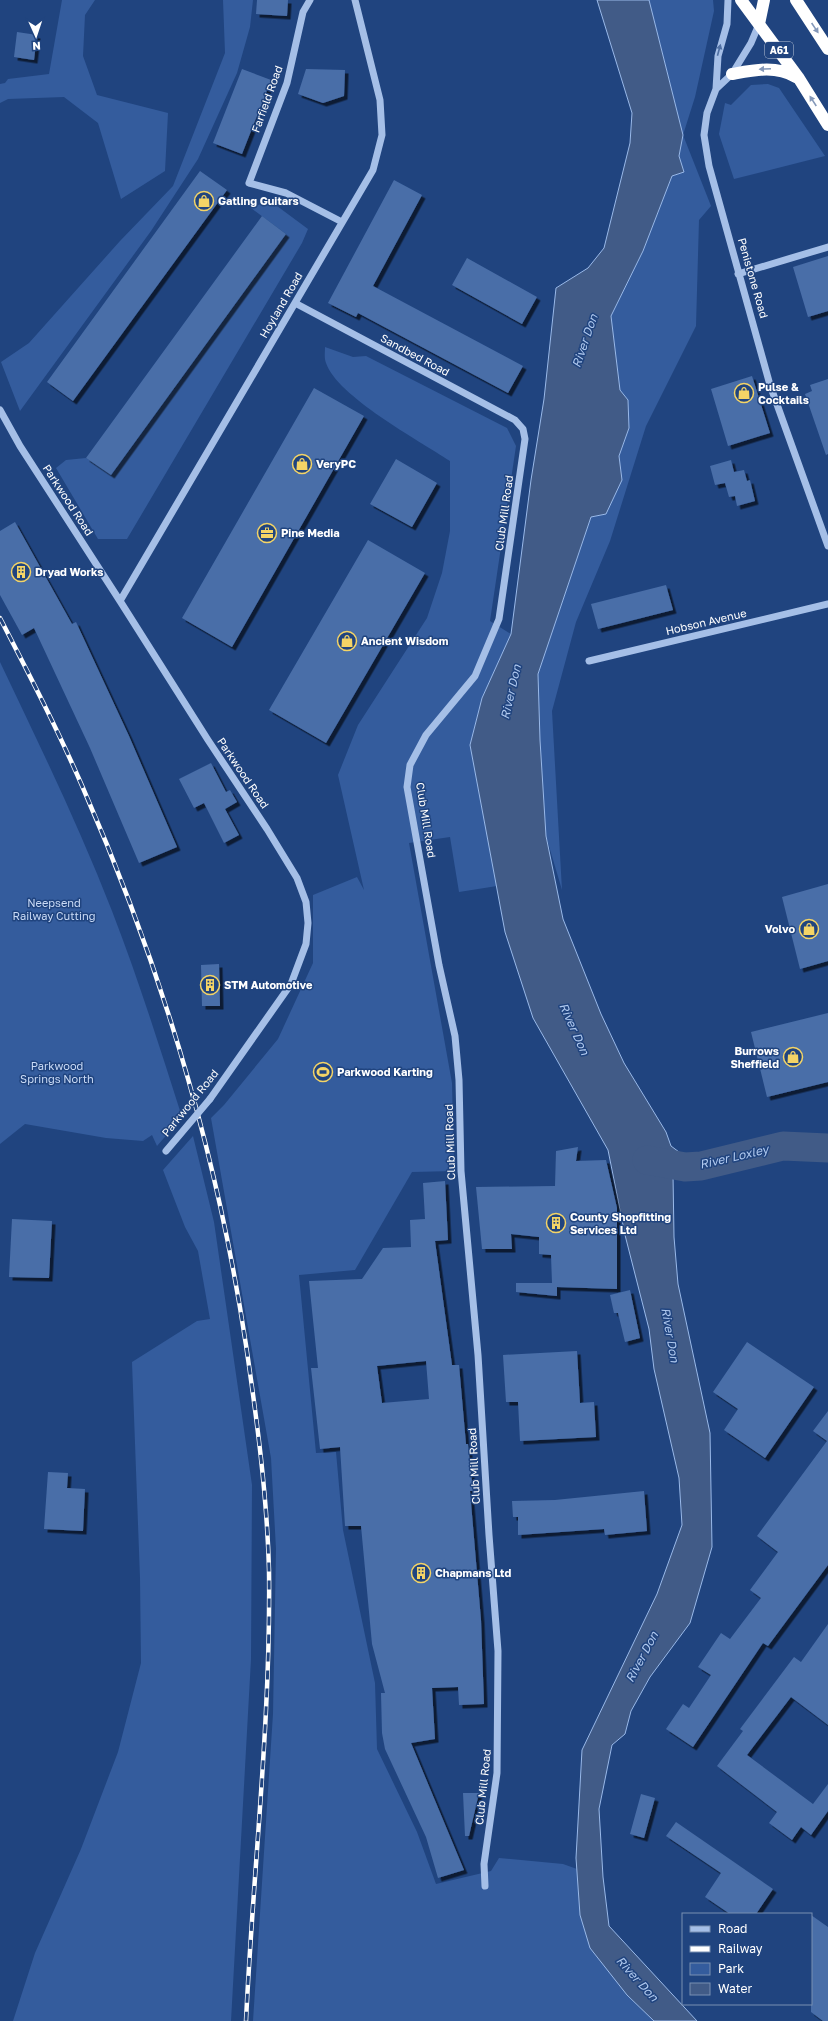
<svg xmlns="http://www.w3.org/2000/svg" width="828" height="2021" font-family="'Golos Text',sans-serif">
<defs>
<filter id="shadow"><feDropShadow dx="3.5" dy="3.5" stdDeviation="0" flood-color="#0009"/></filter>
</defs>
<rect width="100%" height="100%" fill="#20447f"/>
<path fill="#345c9d" d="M62,0H95L85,15L83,56L97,95L168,113L165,171L121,199L98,123L64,97L8,99L0,103V84L5,83L8,79L49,74Z
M223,0H253L250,27L237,73L198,159L151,231L20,411L1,362L29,343L120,241L173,186L225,53Z
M649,0H713L714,11L695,97L683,135L711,206L699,220L696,326L646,426L610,541L576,622L552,711L562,890L546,836L540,740L538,674L591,517L622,480L619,456L629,428L628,400L620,390L611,316L643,251L672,176L684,172L679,156L683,135Z
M768,84L779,88L825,156L734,179L719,134L725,103L731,105L751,85Z
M263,203L277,206L308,229L302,243L127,539H98L56,468L66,460L86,458L111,475L286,234L251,208Z
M325,347L353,357L366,356L507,428L516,446L490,621L511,634L482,698L470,745L497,886L459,892L450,837L409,843L452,1083L454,1171L412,1172L355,1270L299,1275L316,1453L336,1452L343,1530L375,1683L377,1749L417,1832L436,1884L491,1871L499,1858L563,1864L577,1869L580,1915L627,1995L654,2021H253L273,1714L276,1549L271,1458L211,1118L224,1105L278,1039L313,963V895L357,877L364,890L338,775L358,725L427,618L442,573L450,531V461C418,440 337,396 326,363C324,358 325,352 325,347Z
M0,662C39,744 79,826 112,911C138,978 160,1048 182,1117L157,1146L152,1135L143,1141L106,1138L25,1124L0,1144Z
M193,1136L214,1222L252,1485L251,1659L231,2021H13L35,1953L81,1849L118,1752L141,1663L140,1578L132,1362L197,1321L210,1319L198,1251L185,1227L163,1170Z"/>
<path fill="#415b87" stroke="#99b9e9" d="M597,0H649L683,135L679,156L684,172L672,176L643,251L611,316L620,390L628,400L629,428L619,456L622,480L606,514L591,517L538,674L540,740L546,836L563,919L601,1014L624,1063L666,1132L671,1146L683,1155L686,1174L673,1175L674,1237L678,1284L710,1433L712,1547L690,1623L650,1677L631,1711L625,1734L612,1745L599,1809L603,1877L609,1926L697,2021H654L627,1995L590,1948L580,1915L576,1858L582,1750L657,1594L682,1525L679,1478L654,1369L649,1329L625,1235L608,1150L533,1018L505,932L470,745L482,698L511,634L531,480L544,399L556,288L588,268L604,248L630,143L632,113Z"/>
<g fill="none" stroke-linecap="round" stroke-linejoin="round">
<path stroke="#415b87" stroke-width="29" d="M647,1160L685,1167L701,1166L783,1146L828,1148"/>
</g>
<path fill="#496ea8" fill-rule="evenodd" filter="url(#shadow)" d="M257,0H288L287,16L256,14Z
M17,32L37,35L34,60L14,57Z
M242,69L271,80L242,154L213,143Z
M306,69L345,70L344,96L323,103L298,94Z
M200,171L227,190L73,401L47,382Z
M394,180L422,195L373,286L523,366L508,393L358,313L356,317L328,303Z
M262,216L286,234L111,475L86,458Z
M828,256V311L808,317L793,267Z
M467,258L537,297L522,324L452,285Z
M752,376L770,433L728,446L711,389Z
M828,379V454L826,455L805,394L812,391L810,385Z
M314,388L364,416L232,647L182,618Z
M396,459L437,483L412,527L370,504Z
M731,460L734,472L744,470L747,481L750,480L755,501L737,506L735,496L729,497L725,483L715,485L710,466Z
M15,522L72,624L76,622L129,736L177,847L139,863L90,748L34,628L22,635L0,595V531Z
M368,540L425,573L326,743L269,710Z
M666,585L673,610L598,629L591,604Z
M211,763L226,792L230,790L237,802L225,809L239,835L224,843L204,803L194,808L179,779Z
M828,884V961L800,969L782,897Z
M219,964L220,1006H202L201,965Z
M828,1013V1082L767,1097L751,1032Z
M578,1147L576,1161L606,1160L617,1208V1289L557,1287V1296L516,1292V1283H552L551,1255L539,1254V1237L511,1234L512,1249H482L476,1187L555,1186L556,1151Z
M445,1181L448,1240L435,1241L452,1365H459L466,1444H468L473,1491H470L481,1620L484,1704L459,1705L458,1687L432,1688L435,1739L411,1743L464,1870L438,1878L426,1837L385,1749L382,1733L381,1693H385L372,1644L361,1526H345L340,1447L320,1449L311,1368H318L309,1281L362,1279L383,1248L411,1247L410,1220L425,1219L423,1183ZM426,1361L429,1399L382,1403L377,1366Z
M12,1219L52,1221L49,1278L9,1277Z
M630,1290L640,1338L625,1342L618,1313H614L610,1295Z
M747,1342L814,1387L765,1458L724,1430L738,1409L713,1392Z
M577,1351L580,1403L594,1402L596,1437L520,1441L518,1402H506L503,1355Z
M828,1411V1565L768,1646L763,1643L693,1747L666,1729L683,1704L689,1708L711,1675L698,1667L721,1633L730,1639L761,1598L750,1590L778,1552L757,1536L827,1441L813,1431Z
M48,1472L68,1473L67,1488L85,1489L83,1531L44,1529Z
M644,1491L647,1531L605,1535L604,1529L518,1535V1517H513L512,1501L555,1500Z
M828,1624V1725L791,1697L747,1755L813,1804L828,1784V1811L811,1835L801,1827L792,1840L769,1823L777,1812L717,1766L743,1731L740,1729L794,1657L801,1662Z
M463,1793H479L469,1836H465Z
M641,1794L655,1798L644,1838L630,1834Z
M676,1822L773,1889L756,1914H730L705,1897L721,1873L666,1836Z
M811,1915L828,1927V2021H823L811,2012Z"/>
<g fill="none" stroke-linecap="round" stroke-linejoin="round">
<path stroke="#a5bfe7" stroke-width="7" d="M310,0L303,12L287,83L249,183L286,193L342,222
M759,24L751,43L732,74L716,89L707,113L704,135L709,166L770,385L828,546
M716,89L718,56L727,24L728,0
M738,274L828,247
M295,303L515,420L523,429L525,439L499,619L475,676L426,735L410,765L407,787L439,965L455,1036L459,1080L461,1171L478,1355L489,1535L498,1651L497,1773L484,1864L485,1886
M0,410L20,446L120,601L208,740L267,829L297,878L306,902L308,923L306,944L291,984L210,1099
M120,601L373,170L382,135L380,100L355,0
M589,661L828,604"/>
<path stroke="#fff" stroke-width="12" d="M741,0L798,77L828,125
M796,0L828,49
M759,24L764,0
M732,74C754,70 776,65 796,77"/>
<g stroke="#fff" stroke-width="4.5">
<path id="rail" d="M0,618C29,674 58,730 83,788C161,966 217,1153 246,1345C257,1420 267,1495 269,1570C271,1721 253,1870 246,2021"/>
</g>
<use href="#rail" stroke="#20447f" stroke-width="3" stroke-dasharray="9" stroke-linecap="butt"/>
<path stroke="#a5bfe7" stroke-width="7" d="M166,1151L210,1099"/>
</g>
<defs><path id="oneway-solid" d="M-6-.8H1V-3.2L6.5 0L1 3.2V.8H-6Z"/></defs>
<g fill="#8498b9">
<use href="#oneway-solid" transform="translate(815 28) rotate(56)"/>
<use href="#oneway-solid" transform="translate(765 69) rotate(178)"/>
<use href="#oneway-solid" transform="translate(813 101) rotate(-123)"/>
</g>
<use fill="#4f6fa3" href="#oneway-solid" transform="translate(719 50) rotate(-75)"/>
<defs>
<g id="shop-ring" transform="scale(1)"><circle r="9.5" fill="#20447f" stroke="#f4d466" stroke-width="1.5"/><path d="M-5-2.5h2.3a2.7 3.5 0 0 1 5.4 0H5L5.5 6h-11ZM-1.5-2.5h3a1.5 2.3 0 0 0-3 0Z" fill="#f4d466"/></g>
<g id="office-ring" transform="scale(1)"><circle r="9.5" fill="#20447f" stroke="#f4d466" stroke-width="1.5"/><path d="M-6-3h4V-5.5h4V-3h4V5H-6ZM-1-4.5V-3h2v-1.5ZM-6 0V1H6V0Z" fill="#f4d466"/></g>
<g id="building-ring" transform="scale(1)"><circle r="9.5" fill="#20447f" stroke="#f4d466" stroke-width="1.5"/><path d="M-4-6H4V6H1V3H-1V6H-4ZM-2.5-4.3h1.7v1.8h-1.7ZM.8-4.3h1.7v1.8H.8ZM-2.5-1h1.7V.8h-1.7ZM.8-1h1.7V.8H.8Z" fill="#f4d466"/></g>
<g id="stadium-ring" transform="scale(1)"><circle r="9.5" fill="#20447f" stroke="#f4d466" stroke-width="1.5"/><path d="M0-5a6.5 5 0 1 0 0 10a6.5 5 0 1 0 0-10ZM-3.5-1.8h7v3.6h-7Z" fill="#f4d466"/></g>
</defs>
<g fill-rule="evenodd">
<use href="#shop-ring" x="204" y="201"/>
<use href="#shop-ring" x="744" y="393"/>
<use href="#shop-ring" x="302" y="464"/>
<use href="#office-ring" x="267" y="533"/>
<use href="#building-ring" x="21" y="572"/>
<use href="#shop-ring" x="347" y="641"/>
<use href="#shop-ring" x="809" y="929"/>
<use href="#building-ring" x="210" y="985"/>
<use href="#shop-ring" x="793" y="1057"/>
<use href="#stadium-ring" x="323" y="1072"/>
<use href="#building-ring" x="556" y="1223"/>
<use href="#building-ring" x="421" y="1573"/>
</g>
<g text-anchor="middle" stroke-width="3" stroke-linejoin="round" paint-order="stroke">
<rect fill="#20447f" stroke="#bcc7d9" stroke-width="1" x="765" y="42" width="28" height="16" rx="3"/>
<g font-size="10" font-weight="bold" fill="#fff">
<text x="779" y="54">A61</text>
</g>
<g font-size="11" fill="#fff" stroke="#20447f">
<text transform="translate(267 99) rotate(-70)" y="4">Farfield Road</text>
<text transform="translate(753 278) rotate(74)" y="4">Penistone Road</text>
<text transform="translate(281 305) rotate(-60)" y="4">Hoyland Road</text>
<text transform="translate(415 355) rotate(28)" y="4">Sandbed Road</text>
<text transform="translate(68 500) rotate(57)" y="4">Parkwood Road</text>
<text transform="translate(504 513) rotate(-82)" y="4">Club Mill Road</text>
<text transform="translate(706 622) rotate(-13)" y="4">Hobson Avenue</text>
<text transform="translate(243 773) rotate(56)" y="4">Parkwood Road</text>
<text transform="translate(426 820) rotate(81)" y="4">Club Mill Road</text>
<text transform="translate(190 1103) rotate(-51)" y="4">Parkwood Road</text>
<text transform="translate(450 1142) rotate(-92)" y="4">Club Mill Road</text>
<text transform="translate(474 1466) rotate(-93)" y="4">Club Mill Road</text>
<text transform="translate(483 1787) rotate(-84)" y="4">Club Mill Road</text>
</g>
<g font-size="11" font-weight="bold" fill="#fff" stroke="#20447f" text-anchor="start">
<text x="218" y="205">Gatling Guitars</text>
<text x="758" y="391">Pulse &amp;<tspan x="758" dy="13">Cocktails</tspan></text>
<text x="316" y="468">VeryPC</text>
<text x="281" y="537">Pine Media</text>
<text x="35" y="576">Dryad Works</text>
<text x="361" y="645">Ancient Wisdom</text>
<text x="795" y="933" text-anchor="end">Volvo</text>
<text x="224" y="989">STM Automotive</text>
<text x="779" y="1055" text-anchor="end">Burrows<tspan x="779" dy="13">Sheffield</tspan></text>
<text x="337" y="1076">Parkwood Karting</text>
<text x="570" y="1221">County Shopfitting<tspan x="570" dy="13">Services Ltd</tspan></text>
<text x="435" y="1577">Chapmans Ltd</text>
</g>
<g font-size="11" fill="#c9daf6" stroke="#20447f">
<text x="54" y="907">Neepsend<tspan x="54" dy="13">Railway Cutting</tspan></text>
<text x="57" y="1070">Parkwood<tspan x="57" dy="13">Springs North</tspan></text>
</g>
<g font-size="12" font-style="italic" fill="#b0c9ef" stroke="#20447f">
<text transform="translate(585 341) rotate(-71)" y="4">River Don</text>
<text transform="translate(511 692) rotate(-77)" y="4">River Don</text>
<text transform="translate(574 1029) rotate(66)" y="4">River Don</text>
<text transform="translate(734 1157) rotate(-13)" y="4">River Loxley</text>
<text transform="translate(670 1335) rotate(80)" y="4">River Don</text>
<text transform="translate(642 1657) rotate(-62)" y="4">River Don</text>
<text transform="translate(637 1979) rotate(48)" y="4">River Don</text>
</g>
</g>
<rect x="682" y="1913" width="130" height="92" fill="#20447f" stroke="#798fb2"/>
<rect x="690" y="1926" width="20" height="6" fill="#a5bfe7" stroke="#798fb2"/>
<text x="718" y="1933" font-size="12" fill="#ffffff">Road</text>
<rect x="690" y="1946" width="20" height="6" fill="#ffffff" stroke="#798fb2"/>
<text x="718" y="1953" font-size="12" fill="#ffffff">Railway</text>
<rect x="690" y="1963" width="20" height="12" fill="#345c9d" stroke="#798fb2"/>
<text x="718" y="1973" font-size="12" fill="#ffffff">Park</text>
<rect x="690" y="1983" width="20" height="12" fill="#415b87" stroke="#798fb2"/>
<text x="718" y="1993" font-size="12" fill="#ffffff">Water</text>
<g transform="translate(36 36) rotate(177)" stroke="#20447f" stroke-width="3" paint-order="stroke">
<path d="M0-3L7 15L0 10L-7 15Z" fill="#ffffff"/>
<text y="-6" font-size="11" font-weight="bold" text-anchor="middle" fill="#ffffff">N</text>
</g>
</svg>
